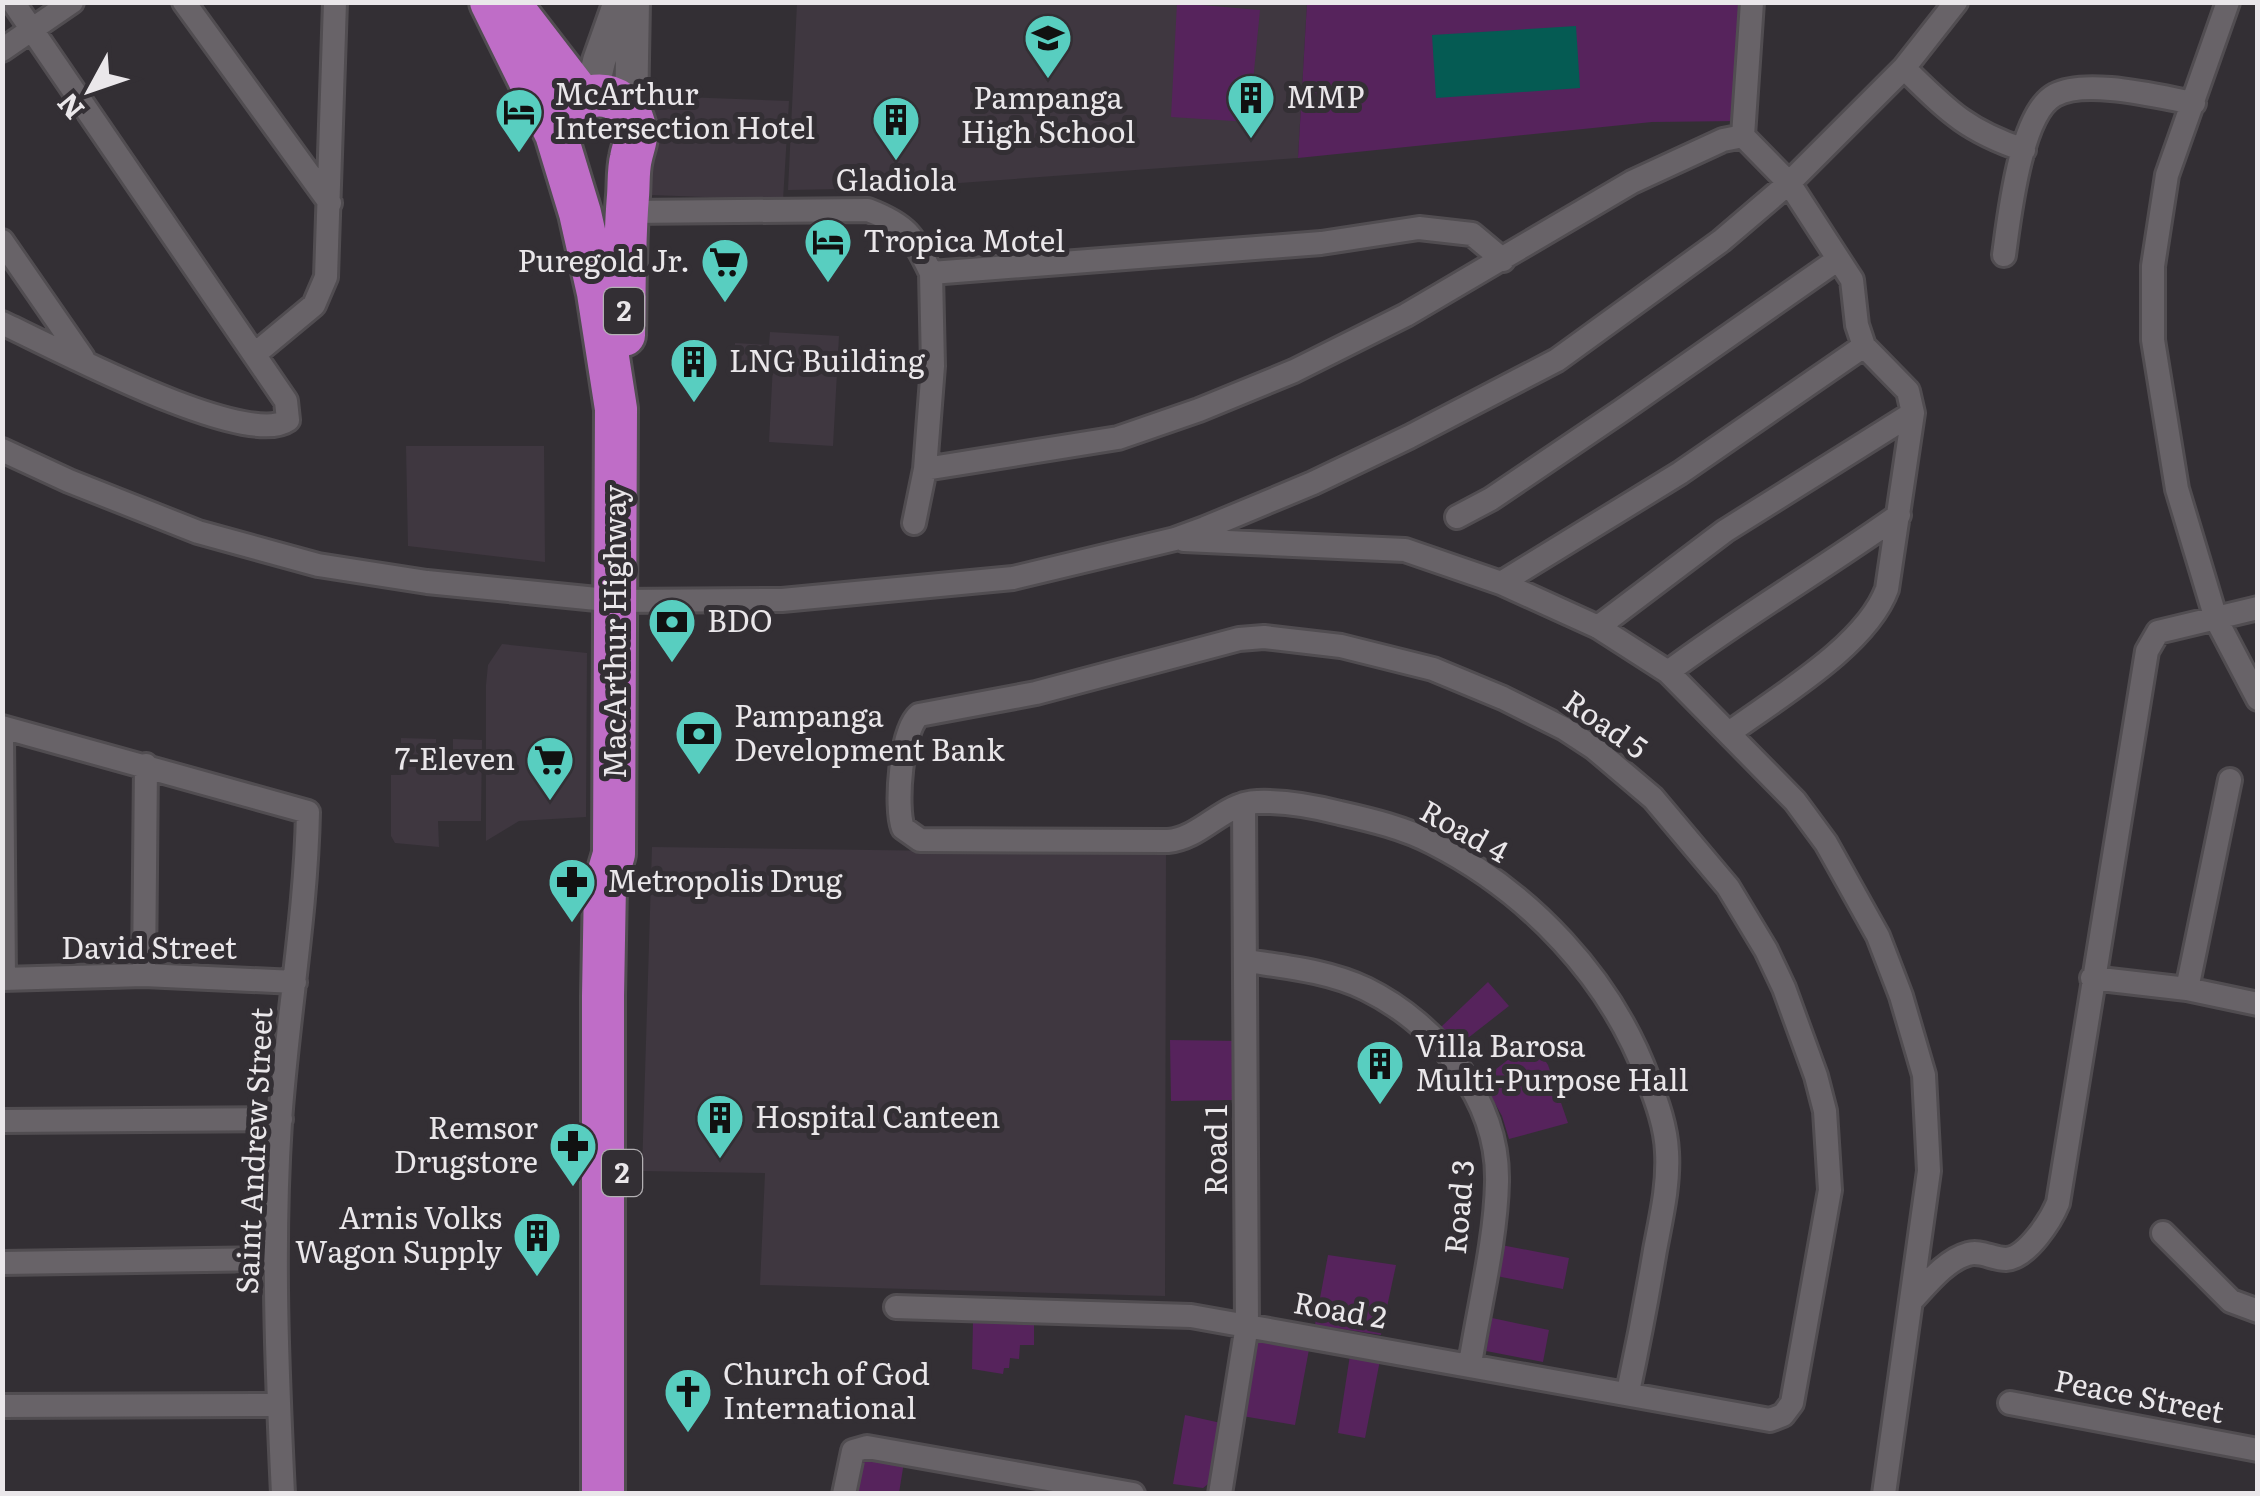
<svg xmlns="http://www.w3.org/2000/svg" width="2260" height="1496" font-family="Literata,serif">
<rect width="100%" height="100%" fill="#332f34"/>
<path fill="#3f3740" d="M797,3H1307L1298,158L891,188L788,190Z
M655,96L789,101L783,200L651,195Z
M770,332L839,336L833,446L769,442L773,364L734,362L735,343L769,345Z
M406,446H544L545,562L408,546Z
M502,644L587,653L586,817L519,821L486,841V685L488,665Z
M401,738L436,739V760L453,762V739L482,740L481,821H438L439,847L395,843L391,836V775H401Z
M652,847L1166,854L1165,1296L760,1285L765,1173L642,1171Z"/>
<path fill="#56235c" d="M1177,3L1260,10L1249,122L1171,117Z
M1307,3H1749L1740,121L1652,122L1298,158Z
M1488,982L1509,1006L1459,1045L1441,1027Z
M1170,1040L1239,1041L1237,1100L1171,1101Z
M1532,1041L1548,1065L1568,1123L1509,1139L1502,1116L1482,1080Z
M1496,1244L1569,1258L1563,1289L1491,1275Z
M1328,1255L1396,1265L1381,1335L1315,1325Z
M1492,1318L1549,1330L1543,1362L1486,1351Z
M1034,1320V1345H1020L1019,1359L1010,1358L1009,1368H1004L1003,1374L972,1369L973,1321Z
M1256,1335L1310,1344L1295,1425L1242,1416Z
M1350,1355L1380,1360L1365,1438L1338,1433Z
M1185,1415L1221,1423L1212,1481L1203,1488L1173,1484Z
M872,1456L904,1462L899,1493L855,1494L862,1463Z"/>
<path fill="#055b53" d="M1576,26L1580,88L1436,98L1432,35Z"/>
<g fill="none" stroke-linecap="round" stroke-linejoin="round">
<g stroke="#514d51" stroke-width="28">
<path id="street" d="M184,2L330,203
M2228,2L2167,175L2153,266V340L2177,489L2216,619L2258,699
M2,50L72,2
M1904,68C1947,110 1965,130 2024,150
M1743,136L1752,2
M627,212L868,210C907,225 913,235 931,273L1321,243L1419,228L1472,234L1503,260
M2,241L83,358
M2004,255C2009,219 2020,113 2055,95C2086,78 2160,97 2194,103
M931,273L933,366L925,469L1118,438L1199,410L1294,371L1406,315L1632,182L1723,140L1743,136
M2,323C50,345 246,450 288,420L286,401L13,2
M255,354L314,305L326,277L335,2
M2,450L69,481L198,532L318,565L427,582L617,601L782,600L1013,578L1175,539L1205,528L1313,483L1409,437L1557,360L1721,241L1789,183L1904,68L1956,2
M1457,517L1491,499L1621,411L1837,260
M914,523L925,469
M1184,540L1405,550L1501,583L1598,627L1668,672L1795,801L1826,843L1878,936L1901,996L1924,1075L1929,1171L1884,1494
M1501,583L1680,473L1864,346
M1598,627L1725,531L1913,413
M1668,672C1743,616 1823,569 1899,515
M2,727L308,812C306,916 287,1018 280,1122C272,1246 277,1369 283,1494
M1729,733C1778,697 1866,646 1887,589L1913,413L1908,391L1864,346L1857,325L1852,280L1789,183L1743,136
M2,735L4,979
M1247,961C1286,967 1329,971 1366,989C1437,1024 1499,1100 1497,1182C1496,1239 1479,1307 1470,1364
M144,975L146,765
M2092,978L2187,989L2258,1004
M2,979L144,975L295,982
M2187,989L2230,780
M2,1121L281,1119
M2163,1233L2231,1301L2258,1311
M2,1263L274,1259
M1913,1299C1928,1283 1946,1260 1968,1254C1980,1250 1993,1259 2006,1259C2027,1258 2051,1220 2058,1203L2147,651L2158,632L2258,608
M896,1307L1191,1316L1770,1420L1783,1415L1792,1403L1830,1190L1825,1111L1816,1076L1784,988L1766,950L1728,887L1653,798L1594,748L1565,729L1503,698L1433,669L1341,646L1264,637L1239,639L1036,693L919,715C901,730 895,807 903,828L920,840L1168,841C1202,838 1223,803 1257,802C1284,801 1313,806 1340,813C1371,820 1405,828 1433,843C1529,892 1611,978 1648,1079C1657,1102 1666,1127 1667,1152C1669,1185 1661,1218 1655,1250C1647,1298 1638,1345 1628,1392
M2010,1403L2258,1450
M2,1406L279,1405
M844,1494L853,1451L867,1447L1133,1494
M1220,1494L1247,1325L1244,804"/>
</g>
<g stroke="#514d51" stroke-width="38">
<path id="secondary" d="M591,96L599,61L620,2
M631,116L633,2"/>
</g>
<g stroke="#514d51" stroke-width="48">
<path id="highway" d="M491,2L556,134L580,213L598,293L616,409L614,854L605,884L603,996V1494
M515,11L582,98
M556,134C565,88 625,80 635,128C638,139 633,147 631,158C628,170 629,184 628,196C624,242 625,289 624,335"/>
</g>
<use href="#street" stroke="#686368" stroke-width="22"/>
<use href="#secondary" stroke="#686368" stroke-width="32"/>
<use href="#highway" stroke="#bf6dc7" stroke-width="42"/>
</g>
<defs>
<g id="school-pin" transform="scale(2.5)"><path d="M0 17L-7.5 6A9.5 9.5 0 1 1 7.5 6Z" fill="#58cec0" stroke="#332f34"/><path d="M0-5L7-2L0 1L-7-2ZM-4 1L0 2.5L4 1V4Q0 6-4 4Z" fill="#111"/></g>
<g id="building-pin" transform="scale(2.5)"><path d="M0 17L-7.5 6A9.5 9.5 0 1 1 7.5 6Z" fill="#58cec0" stroke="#332f34"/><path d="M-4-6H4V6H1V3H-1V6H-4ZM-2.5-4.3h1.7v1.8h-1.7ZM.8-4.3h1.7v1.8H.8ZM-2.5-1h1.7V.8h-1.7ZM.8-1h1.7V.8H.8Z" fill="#111"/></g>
<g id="hotel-pin" transform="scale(2.5)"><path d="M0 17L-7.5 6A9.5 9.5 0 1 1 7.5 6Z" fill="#58cec0" stroke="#332f34"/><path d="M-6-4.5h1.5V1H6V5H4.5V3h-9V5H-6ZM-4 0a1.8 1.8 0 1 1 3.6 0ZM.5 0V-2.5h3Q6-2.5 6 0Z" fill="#111"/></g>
<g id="supermarket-pin" transform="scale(2.5)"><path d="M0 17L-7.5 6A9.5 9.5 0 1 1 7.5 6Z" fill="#58cec0" stroke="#332f34"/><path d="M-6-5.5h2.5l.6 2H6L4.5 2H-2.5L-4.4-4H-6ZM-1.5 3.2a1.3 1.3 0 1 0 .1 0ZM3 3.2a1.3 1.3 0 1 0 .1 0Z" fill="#111"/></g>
<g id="bank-pin" transform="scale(2.5)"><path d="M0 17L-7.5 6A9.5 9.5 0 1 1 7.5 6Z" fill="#58cec0" stroke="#332f34"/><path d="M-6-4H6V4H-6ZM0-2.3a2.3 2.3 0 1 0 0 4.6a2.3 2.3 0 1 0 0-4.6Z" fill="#111"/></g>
<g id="pharmacy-pin" transform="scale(2.5)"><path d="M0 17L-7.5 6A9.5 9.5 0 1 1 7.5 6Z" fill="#58cec0" stroke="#332f34"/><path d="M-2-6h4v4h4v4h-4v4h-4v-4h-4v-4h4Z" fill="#111"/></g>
<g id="church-pin" transform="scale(2.5)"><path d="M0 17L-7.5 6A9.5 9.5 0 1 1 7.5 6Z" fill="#58cec0" stroke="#332f34"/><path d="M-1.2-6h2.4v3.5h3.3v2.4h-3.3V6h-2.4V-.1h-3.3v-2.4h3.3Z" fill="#111"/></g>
</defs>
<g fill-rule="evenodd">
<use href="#school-pin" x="1048" y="38"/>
<use href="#building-pin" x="1251" y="98"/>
<use href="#hotel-pin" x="519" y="112"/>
<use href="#building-pin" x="896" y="120"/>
<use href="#hotel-pin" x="828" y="242"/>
<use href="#supermarket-pin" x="725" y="262"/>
<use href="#building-pin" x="694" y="362"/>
<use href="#bank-pin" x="672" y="622"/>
<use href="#bank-pin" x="699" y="734"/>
<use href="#supermarket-pin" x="550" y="760"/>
<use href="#pharmacy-pin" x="572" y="882"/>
<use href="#building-pin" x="1380" y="1064"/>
<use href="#building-pin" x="720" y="1118"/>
<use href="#pharmacy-pin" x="573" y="1146"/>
<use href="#building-pin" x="537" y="1236"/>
<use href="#church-pin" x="688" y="1392"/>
</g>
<g text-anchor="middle" stroke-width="10" stroke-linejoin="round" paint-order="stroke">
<g fill="#332f34" stroke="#b3b0b3" stroke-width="2.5">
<rect x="604" y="288" width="40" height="46" rx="8"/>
<rect x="602" y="1150" width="40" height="46" rx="8"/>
</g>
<g font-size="28" font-weight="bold" fill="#eae7ea">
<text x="624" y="321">2</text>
<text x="622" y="1183">2</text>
</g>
<g font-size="30" fill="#eae7ea" stroke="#332f34" text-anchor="start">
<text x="554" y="105">McArthur<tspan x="554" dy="34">Intersection Hotel</tspan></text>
<text x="1286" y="108">MMP</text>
<text x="1048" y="109" text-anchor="middle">Pampanga<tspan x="1048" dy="34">High School</tspan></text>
<text x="896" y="191" text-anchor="middle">Gladiola</text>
<text x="863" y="252">Tropica Motel</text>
<text x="690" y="272" text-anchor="end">Puregold Jr.</text>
<text x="729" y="372">LNG Building</text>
<text x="707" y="632">BDO</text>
<text x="734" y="727">Pampanga<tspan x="734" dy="34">Development Bank</tspan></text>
<text x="515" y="770" text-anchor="end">7-Eleven</text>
<text x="607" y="892">Metropolis Drug</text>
<text x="1415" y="1057">Villa Barosa<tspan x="1415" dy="34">Multi-Purpose Hall</tspan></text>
<text x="755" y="1128">Hospital Canteen</text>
<text x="538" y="1139" text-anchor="end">Remsor<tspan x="538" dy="34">Drugstore</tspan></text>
<text x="502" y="1229" text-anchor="end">Arnis Volks<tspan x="502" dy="34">Wagon Supply</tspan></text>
<text x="723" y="1385">Church of God<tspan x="723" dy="34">International</tspan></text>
</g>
<g font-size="30" fill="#eae7ea" stroke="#332f34">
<text transform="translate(616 632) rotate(-90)" y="10">MacArthur Highway</text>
<text transform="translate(1605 725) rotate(35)" y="10">Road 5</text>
<text transform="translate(1464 832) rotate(29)" y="10">Road 4</text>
<text x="149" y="959">David Street</text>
<text transform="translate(1217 1150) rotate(-90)" y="10">Road 1</text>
<text transform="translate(255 1151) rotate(-87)" y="10">Saint Andrew Street</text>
<text transform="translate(1460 1207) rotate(-85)" y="10">Road 3</text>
<text transform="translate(1340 1311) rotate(10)" y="10">Road 2</text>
<text transform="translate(2139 1397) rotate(11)" y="10">Peace Street</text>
</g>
</g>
<rect width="2260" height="1496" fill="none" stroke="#eae7ea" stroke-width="10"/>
<g transform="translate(90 90) rotate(230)" stroke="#332f34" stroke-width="8" paint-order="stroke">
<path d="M0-8L18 38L0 25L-18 38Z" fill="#eae7ea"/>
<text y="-15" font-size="28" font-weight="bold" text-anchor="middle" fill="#eae7ea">N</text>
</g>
</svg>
